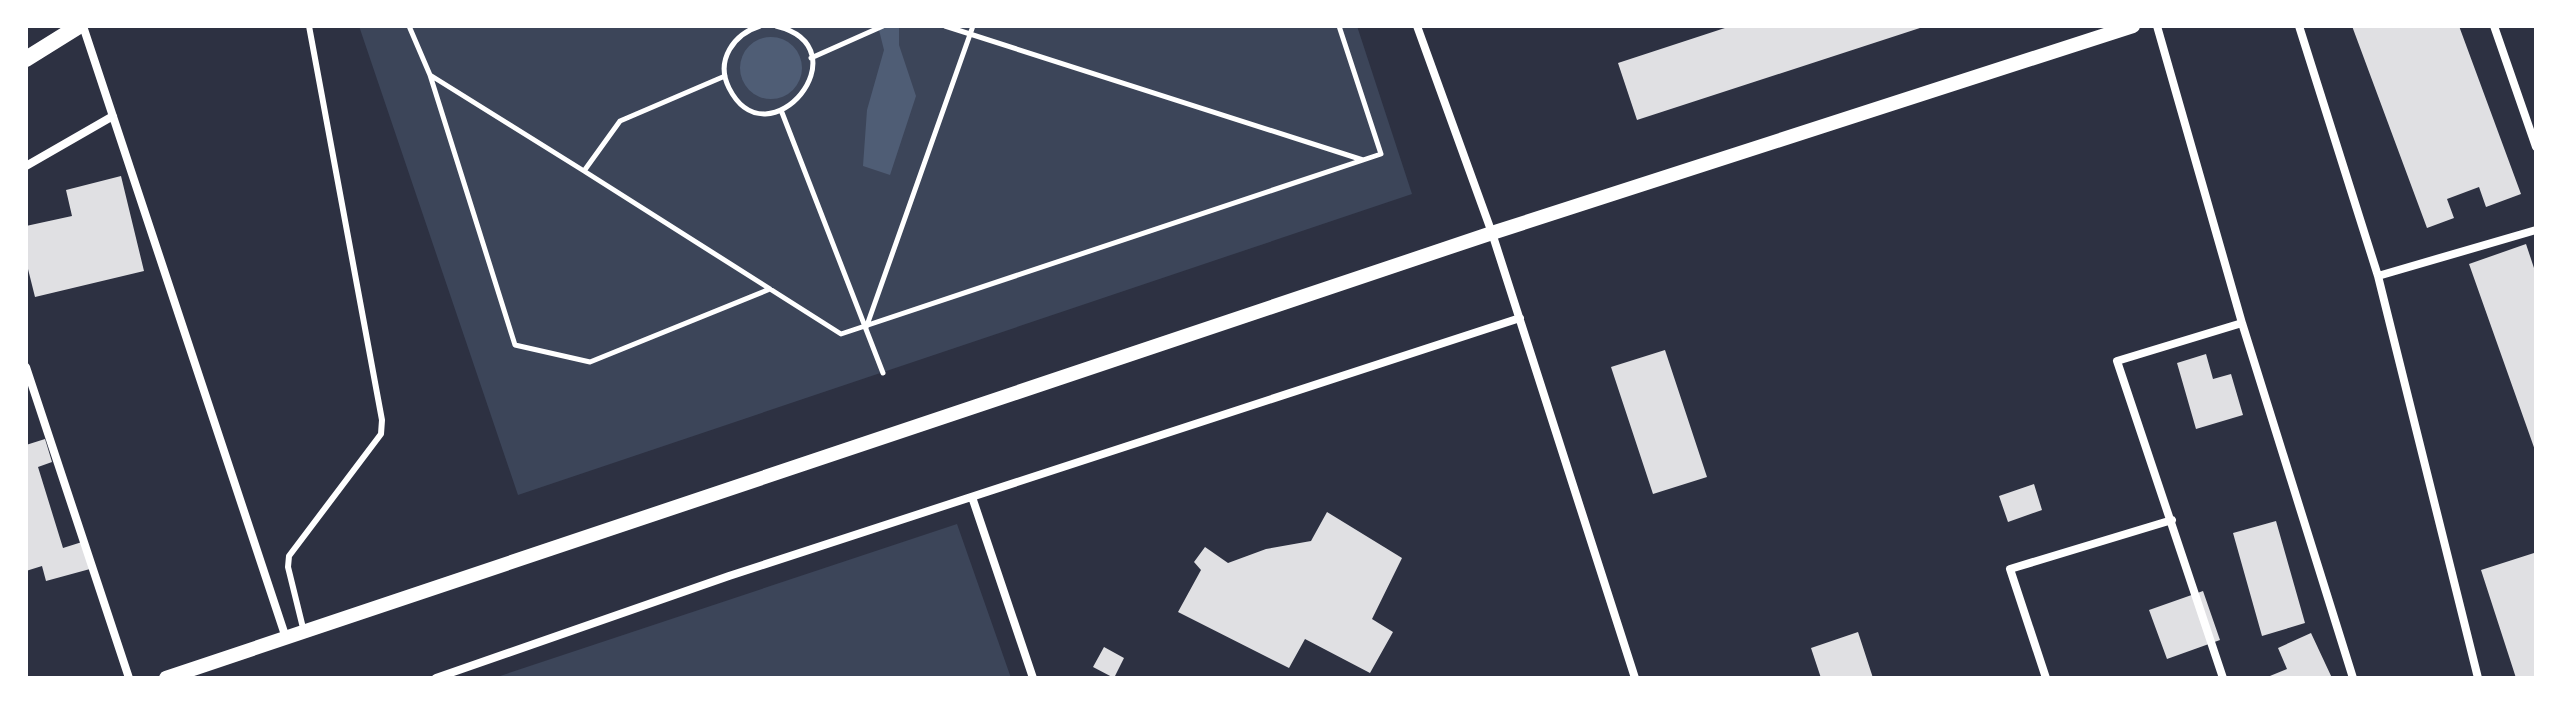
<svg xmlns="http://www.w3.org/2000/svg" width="2562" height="704" font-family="'Noto Sans',sans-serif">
<rect width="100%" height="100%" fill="#2d3142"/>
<path fill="#3c4559" d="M359,26H1357L1412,194L518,495Z
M957,524L1011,678H494Z"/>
<path fill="#4f5d75" d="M878,26H899V45L916,96L890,175L863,166L867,110L884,50Z
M740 68a31 31 0 1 1 62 0a31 31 0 1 1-62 0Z"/>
<path fill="#e0e0e3" d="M1731,26H1923V27L1637,120L1618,63Z
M2352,26H2459L2521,194L2486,207L2479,187L2447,199L2454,218L2427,228Z
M121,176L144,271L35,297L26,261V226L72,216L66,190Z
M2526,244L2536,274V453L2469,264Z
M1665,350L1707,477L1653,494L1611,367Z
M2206,354L2213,379L2231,374L2243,415L2196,429L2177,363Z
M45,439L52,462L38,467L63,548L82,542L90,569L46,581L42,566L26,571V445Z
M2034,484L2042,510L2008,522L1999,496Z
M1327,512L1402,558L1372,619L1393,632L1370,673L1305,639L1289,668L1178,612L1201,570L1194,562L1205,547L1228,563L1266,549L1311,541Z
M2276,521L2305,623L2262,636L2233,533Z
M2534,553L2536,678H2516L2481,570Z
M2203,591L2220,640L2167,659L2149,610Z
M1858,632L1873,678H1821L1811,648Z
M2311,633L2332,678H2265L2287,669L2278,648Z
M1104,647L1124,658L1114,678L1093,667Z"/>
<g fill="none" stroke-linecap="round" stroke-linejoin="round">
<path stroke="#fff" stroke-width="5" d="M409,26L430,75L584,171L620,121L725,76
M760,26C734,34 715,60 729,88C768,165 866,48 776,26
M945,26L1363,160
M811,58L883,26
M430,75L515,345L590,362L770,289
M781,110L883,373
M584,171L841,334L1381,154L1339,26
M866,328L973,26"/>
<path stroke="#fff" stroke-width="6" d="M304,632L288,567L289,556L381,434L382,420L309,26"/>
<path stroke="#fff" stroke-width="8" d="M83,26L286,638
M1417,26L1492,233L1635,678
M2157,26L2242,323L2353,678
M2299,26L2378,276L2478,678
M2494,26L2536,147
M26,166L113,116
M2378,276L2536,230
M26,367L129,678
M972,497L1033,678
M436,678L729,576L1520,318
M2046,678L2010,569L2172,520
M2223,678L2117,361L2242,323"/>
<path stroke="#fff" stroke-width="14" d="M166,678L1492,233L2133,26"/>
<path stroke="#fff" stroke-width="16" d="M26,59L79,26"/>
</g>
<rect width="2562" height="704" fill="none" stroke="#ffffff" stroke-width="56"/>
</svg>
